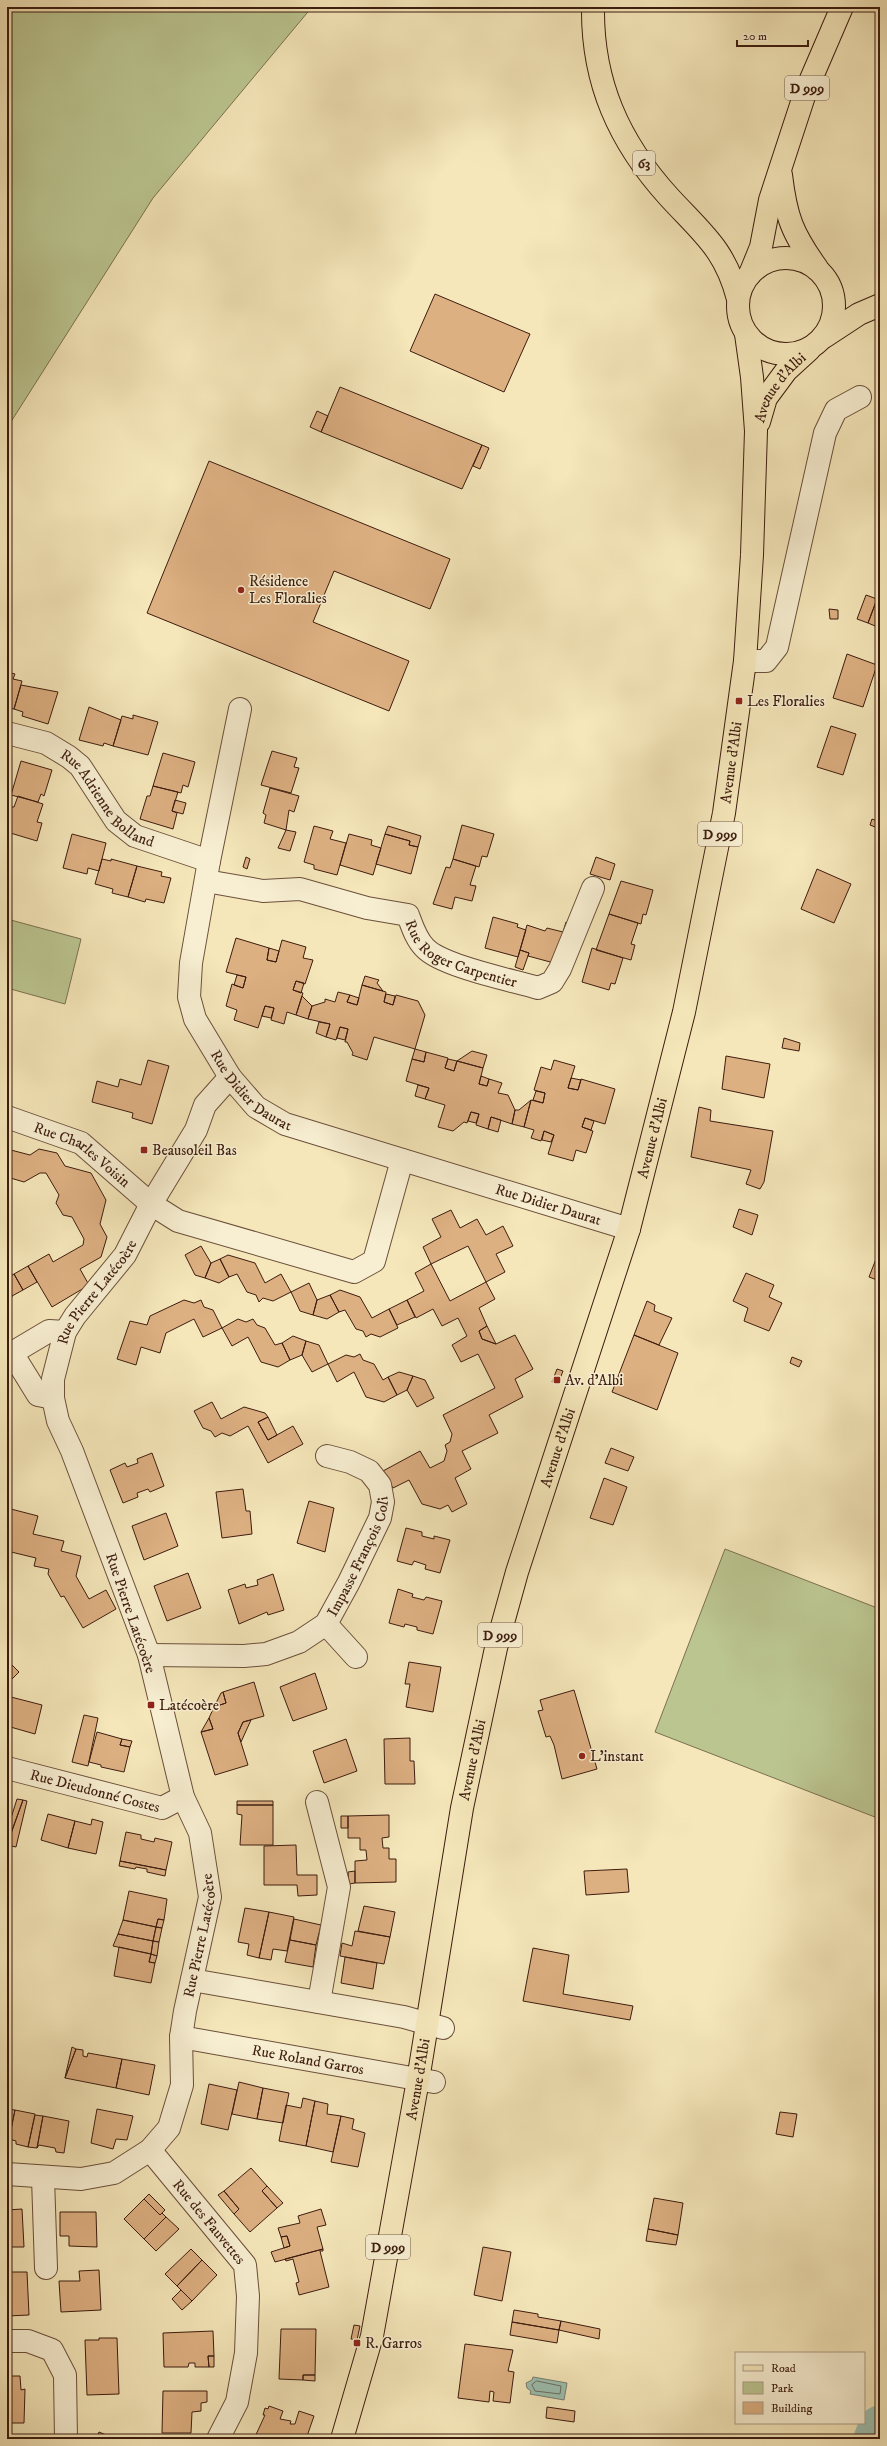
<svg xmlns="http://www.w3.org/2000/svg" width="887" height="2446" font-family="'IM FELL DW Pica',serif">
<rect width="100%" height="100%" fill="#f5e7ba"/>
<filter id="stains"><feTurbulence type="fractalNoise" baseFrequency=".005" numOctaves="4"/><feColorMatrix values="0 0 0 0 .2 0 0 0 0 .09 0 0 0 0 .02 0 0 0 .5 -.17"/></filter>
<radialGradient id="worn" r=".72"><stop offset=".6" stop-color="#630" stop-opacity="0"/><stop offset="1" stop-color="#630" stop-opacity=".3"/></radialGradient>
<path fill="#bbc590" stroke="#7c7050" d="M7,7H312L153,198L7,428Z
M7,919L81,939L65,1004L7,988Z
M725,1549L880,1609V1819L655,1732Z"/>
<path fill="#9cc0b0" stroke="#767e70" d="M533,2377L567,2383L564,2400L530,2394L531,2391L527,2388L526,2383L532,2380Z"/>
<g fill="none" stroke-linecap="round" stroke-linejoin="round">
<path stroke="#6c6e60" stroke-width="1" d="M537,2381L561,2386L560,2394L535,2391L532,2385Z"/>
<path stroke="#9cc0b0" stroke-width="43" d="M875,2439L880,2427"/>
</g>
<path fill="#ddb082" stroke="#3d1c0f" d="M435,294L530,334L504,392L410,351Z
M340,387L482,445L462,489L321,432Z
M317,411L328,416L321,432L310,427Z
M482,445L489,448L480,469L473,466Z
M209,461L450,559L430,609L334,571L313,622L409,661L389,711L147,613Z
M879,594H880V628L868,623Z
M866,595L877,599L868,623L857,619Z
M829,609L838,610V619H830Z
M847,654L877,665L863,707L833,698Z
M7,672L15,674L13,679L22,681L14,709L7,708Z
M21,685L58,692L48,724L22,716L23,712L14,709Z
M89,707L121,720L113,746L104,743L103,746L79,740Z
M133,715L158,722L148,755L113,746L122,716L133,719Z
M831,726L856,734L843,775L817,767Z
M272,751L297,758L294,767L299,768L291,793L261,785Z
M163,753L195,762L188,787L183,785L181,793L153,786Z
M21,761L52,770L44,796L41,794L38,802L11,795Z
M153,786L178,792L172,811L177,813L173,829L140,819L147,796H150Z
M270,788L299,796L294,812L289,810L286,830L264,823L266,815L263,813Z
M18,796L43,804L37,822L42,823L37,841L7,832V821L11,807H14Z
M175,800L186,803L183,814L172,811Z
M872,819L880,822V829L870,825Z
M462,825L494,834L487,857L482,856L479,867L453,859Z
M314,826L333,831L330,839L346,843L337,875L314,869V865L304,862Z
M388,826L421,836L418,847L409,845L410,841L385,834Z
M286,830L296,832L290,851L278,848Z
M72,834L106,843L99,871L88,868L87,874L63,868Z
M349,834L372,840L371,845L381,848L373,875L340,865Z
M385,834L410,841L409,845L418,847L411,874L376,864Z
M246,857L250,859L247,869L243,867Z
M596,857L615,864L610,880L590,874Z
M102,859L111,861V859L137,866L128,897L112,893L113,889L95,884Z
M453,859L476,866L470,885L476,886L472,901L455,897L452,909L433,904L446,867L450,868Z
M137,866L162,872L161,876L171,878L164,903L146,899L145,902L128,897Z
M817,869L851,884L834,923L801,909Z
M621,881L653,890L646,915L643,914L641,924L609,914Z
M609,914L638,923L631,944L635,945L631,960L596,950Z
M493,917L518,924L517,927L526,930L518,957L485,948Z
M566,922L572,924L554,963L528,956L529,953L520,950L527,925L545,931L547,928L563,932Z
M236,938L269,948L267,960L276,962L282,940L306,947L303,958L313,960L305,984L296,981L293,990L303,993L296,1015L287,1012L284,1024L271,1020L274,1008L265,1006L258,1028L234,1020L237,1010L226,1006L232,984L243,988L246,977L226,972Z
M269,948L279,951L276,962L267,960Z
M592,948L623,958L615,984L611,983L609,990L582,982Z
M520,950L529,953L523,970L515,967Z
M237,975L246,977L243,988L234,985Z
M365,976L379,980L377,983L383,991L362,985Z
M296,981L304,983L301,993L293,990Z
M362,985L386,992L384,1002L393,1005L396,995L418,1001L425,1015L415,1049L374,1037L367,1060L352,1055L353,1053L347,1042H345L348,1029L340,1027L336,1040L326,1037L330,1024L308,1019L312,1006L325,1002V999L335,1002L338,992L350,995L347,1002L357,1005Z
M386,994L395,996L393,1005L384,1002Z
M350,995L359,998L357,1005L347,1002Z
M302,996L312,1006L308,1019L296,1015Z
M265,1006L274,1008L271,1018L262,1016Z
M319,1022L330,1024L326,1037L316,1033Z
M340,1027L348,1029L345,1040L337,1038Z
M784,1038L800,1043L799,1051L782,1048Z
M415,1049L426,1052L424,1062L412,1059Z
M472,1051L487,1055L483,1068L457,1061Z
M426,1052L448,1058L445,1068L454,1071L457,1061L483,1068L479,1084L487,1086L489,1079L502,1083L498,1093L508,1095L515,1110L512,1124L491,1117L488,1129L476,1125L479,1114L471,1112L467,1123L464,1122L453,1131L438,1127L445,1105L425,1099L429,1088L406,1081L412,1059L424,1062Z
M726,1056L770,1064L764,1098L722,1089Z
M448,1059L457,1061L454,1071L445,1068Z
M148,1060L169,1066L152,1124L132,1118L133,1113L92,1102L97,1081L118,1087L120,1079L141,1085Z
M554,1060L575,1066L568,1088L578,1090L581,1079L615,1089L605,1124L585,1118L582,1127L593,1131L586,1153L576,1150L573,1161L548,1154L554,1135L544,1131L541,1141L531,1138L534,1130L524,1127L531,1100L543,1103L545,1093L534,1090L541,1067L551,1070Z
M481,1076L489,1079L487,1086L479,1084Z
M571,1078L581,1080L578,1090L568,1088Z
M418,1085L429,1088L425,1099L415,1096Z
M536,1091L545,1093L543,1103L533,1100Z
M531,1100L524,1127L512,1124L515,1110H519Z
M699,1107L711,1110L710,1121L773,1131L764,1182L760,1189L746,1184L751,1170L691,1157Z
M471,1112L479,1114L476,1123L468,1121Z
M491,1117L501,1120L498,1132L488,1129Z
M585,1118L594,1121L591,1130L582,1127Z
M544,1131L554,1135L551,1142L542,1140Z
M7,1149L30,1155L39,1149L57,1153L65,1166L91,1173L106,1200L100,1224L107,1237L101,1257L80,1269L89,1285L52,1307L28,1266L49,1254L53,1262L83,1245L84,1239L72,1217L63,1215L56,1203L59,1195L46,1173H40L24,1182L7,1177Z
M739,1209L758,1215L752,1235L733,1227Z
M451,1210L460,1228L477,1219L486,1235L503,1226L513,1246L496,1254L505,1272L486,1282L468,1246L431,1264L423,1247L441,1237L432,1219Z
M201,1246L211,1263L205,1278L195,1275L185,1255Z
M228,1255L255,1263L265,1283L281,1274L291,1292L273,1301L263,1298L259,1302L256,1295L247,1292L237,1274L229,1277L220,1259Z
M220,1259L229,1277L219,1283L205,1278L211,1263Z
M876,1259L880,1260V1281L869,1277Z
M431,1264L450,1301L486,1282L495,1299L479,1308L487,1326L479,1331L482,1339L496,1344L515,1335L533,1369L515,1379L523,1397L489,1415L498,1433L462,1451L471,1469L455,1478L467,1504L452,1512L448,1505L440,1509L422,1504L409,1480L393,1488L383,1471L420,1451L430,1468L444,1461L447,1451L445,1445L450,1442L452,1434L443,1415L495,1388L478,1354L461,1362L452,1345L467,1336L458,1318L442,1326L433,1309L416,1318L407,1300L424,1291L415,1273Z
M28,1266L37,1282L23,1290L14,1274Z
M746,1273L774,1285L769,1297L782,1303L769,1331L744,1321L748,1308L733,1301Z
M14,1274L23,1290L12,1296L7,1314V1278Z
M309,1283L317,1300L313,1315L300,1311L291,1292Z
M340,1290L360,1297L372,1318L389,1309L398,1328L380,1337L371,1334L366,1337L363,1331L356,1329L345,1310L339,1312L330,1295Z
M330,1295L339,1312L327,1319L313,1315L317,1300Z
M184,1300L194,1303L201,1300L204,1307L213,1310L222,1328L203,1337L194,1319L166,1333L160,1353L141,1347L136,1365L117,1359L130,1321L147,1325L150,1316Z
M407,1300L415,1317L397,1325L389,1309Z
M647,1301L655,1305L654,1311L672,1318L659,1345L634,1335Z
M238,1319L246,1322L253,1319L257,1325L265,1328L275,1345L282,1343L290,1360L278,1367L261,1362L248,1337L232,1346L222,1328Z
M487,1326L496,1344L482,1339L479,1331Z
M634,1335L678,1353L657,1410L612,1392Z
M293,1336L306,1341L302,1355L290,1360L282,1343Z
M306,1341L319,1345L328,1364L312,1372L302,1355Z
M360,1354L363,1360L374,1364L383,1380L388,1377L397,1395L384,1402L366,1397L354,1372L337,1382L328,1364L346,1355L354,1357Z
M792,1357L802,1361L799,1367L790,1363Z
M557,1369L563,1371L558,1384L552,1382Z
M399,1372L413,1376L407,1390L397,1395L388,1377Z
M413,1376L425,1380L434,1398L417,1407L407,1390Z
M212,1402L221,1419L244,1407L265,1413L268,1417L258,1422L268,1440L293,1426L303,1444L268,1463L248,1426L230,1436L222,1433L215,1437L211,1431L203,1428L194,1411Z
M268,1417L277,1435L268,1440L258,1422Z
M611,1448L634,1457L628,1471L605,1463Z
M152,1453L164,1486L150,1492L148,1489L137,1493L138,1497L123,1503L110,1470L125,1463L127,1467L138,1463L137,1459Z
M604,1478L627,1487L613,1525L590,1518Z
M243,1489L246,1511H250L252,1534L222,1538L216,1492Z
M309,1501L334,1508L325,1552L297,1543Z
M7,1508L38,1516L33,1534L64,1541L61,1551L81,1556L76,1576L89,1599L106,1590L116,1609L83,1628L64,1596L61,1597L48,1574L49,1569L34,1566L36,1558L7,1551Z
M166,1513L178,1546L144,1560L132,1526Z
M406,1528L422,1532V1536L434,1539V1536L450,1540L440,1573L425,1569L426,1565L414,1561L412,1565L397,1561Z
M188,1573L201,1608L167,1621L154,1586Z
M273,1574L284,1610L268,1615L267,1612L239,1624L228,1590L245,1584L246,1588L258,1585L257,1580Z
M398,1589L413,1594L412,1597L424,1600L426,1597L442,1601L433,1634L417,1630V1627L405,1624L404,1627L389,1623Z
M7,1660L19,1672L9,1682L8,1690Z
M409,1662L441,1667L433,1712L406,1707L410,1684H405Z
M315,1673L327,1709L293,1721L280,1687Z
M254,1682L264,1716L243,1722L238,1733L248,1765L215,1775L201,1732L213,1729L209,1718L214,1707L226,1703L223,1692Z
M574,1690L597,1769L562,1779L554,1745L550,1736L546,1737L538,1711L543,1710L540,1700Z
M223,1692L226,1703L214,1707L221,1693Z
M7,1696L42,1705L35,1734L7,1726Z
M84,1715L98,1718L88,1766L72,1762Z
M209,1718L213,1729L201,1732Z
M251,1720L241,1742L238,1733L243,1722Z
M97,1732L122,1739L120,1745L130,1747L124,1772L101,1767V1765L89,1762Z
M410,1738V1761H414L415,1784H385L384,1739Z
M122,1739L132,1741L130,1747L120,1745Z
M346,1739L357,1771L324,1783L313,1751Z
M17,1799L23,1800L7,1844V1817L11,1818Z
M23,1800L27,1801L16,1847L7,1845Z
M237,1801H273V1805H237Z
M237,1805H273V1845H240L242,1815L237,1814Z
M48,1814L75,1821L68,1848L41,1840Z
M389,1815V1837L382,1838L383,1848H389V1859H396V1882L355,1883V1861L367,1860L366,1850H360V1838H348V1816Z
M341,1816H348V1828H341Z
M92,1819L103,1822L96,1854L68,1848L75,1821L91,1825Z
M126,1832L141,1835V1839L154,1842L155,1838L172,1842L166,1870L120,1861Z
M296,1845L297,1875H317V1895L298,1896L297,1885H264V1846Z
M120,1861L166,1870L165,1876L147,1872V1869L136,1867L135,1869L119,1866Z
M627,1869L629,1892L586,1895L584,1871Z
M355,1871V1883L349,1884L348,1872Z
M129,1891L167,1899L164,1920L158,1919L156,1927L123,1920Z
M364,1906L395,1912L390,1937L358,1931Z
M245,1908L269,1912L259,1958L247,1955L249,1944L238,1942Z
M269,1912L294,1917L287,1951L273,1949L271,1960L259,1958Z
M158,1919L164,1920L162,1928L156,1927Z
M294,1919L321,1925L316,1945L290,1940Z
M123,1920L156,1927L153,1941L118,1934Z
M156,1927L162,1928L159,1942L153,1941Z
M355,1931L390,1937L384,1964L340,1956L342,1943L352,1946Z
M118,1934L153,1941L151,1954L113,1946Z
M290,1940L316,1945L313,1967L285,1962Z
M153,1941L159,1942L157,1956L151,1954Z
M119,1947L151,1954L149,1962L155,1963L151,1983L114,1976Z
M533,1948L569,1955L563,1994L633,2006L630,2020L523,2001Z
M151,1954L157,1956L155,1963L149,1962Z
M345,1957L377,1963L373,1989L341,1983Z
M72,2047L76,2049L65,2078L66,2073Z
M76,2049L83,2050V2056L87,2057L88,2053L122,2059L116,2088L65,2078Z
M122,2059L155,2065L149,2095L116,2088Z
M239,2082L263,2088L257,2119L232,2114Z
M209,2084L237,2090L228,2130L201,2124Z
M263,2088L289,2093L283,2123L257,2119Z
M303,2098L315,2101L306,2146L279,2141L286,2105L301,2108Z
M315,2101L328,2104L327,2114L341,2116L333,2152L306,2146Z
M7,2109L15,2110L9,2139H7Z
M97,2109L133,2116L127,2140L116,2139L113,2149L91,2143Z
M15,2110L35,2114L28,2147L16,2144V2141L9,2139Z
M780,2112L797,2114L793,2137L776,2134Z
M35,2115L43,2116L37,2148L28,2147Z
M43,2116L69,2121L64,2153L56,2152L55,2148L39,2145L37,2148Z
M341,2116L354,2119L352,2129L365,2133L358,2167L331,2162Z
M251,2168L267,2186L262,2191L277,2208L250,2232L234,2214L239,2209L224,2191Z
M267,2186L283,2203L277,2208L262,2191Z
M224,2191L239,2209L234,2214L218,2195Z
M149,2194L165,2210L160,2215L144,2199Z
M654,2198L683,2203L678,2235L648,2229Z
M144,2199L160,2215L162,2213L166,2217L144,2239L124,2219Z
M22,2209L24,2247H7V2210Z
M321,2209L326,2225L317,2227L323,2249L275,2262L271,2252L290,2246L287,2236L281,2237L278,2228L300,2223L298,2216Z
M60,2212H96L97,2247L69,2246V2236H60Z
M166,2217L179,2229L156,2251L144,2239Z
M648,2229L678,2235L676,2245L646,2241Z
M287,2236L290,2246L284,2248L281,2237Z
M483,2247L511,2252L502,2301L474,2295Z
M191,2249L202,2260L177,2286L165,2274Z
M323,2249V2251H320L329,2287L299,2295L296,2283L299,2282L293,2259L286,2261L285,2259Z
M202,2260L217,2275L192,2301L177,2286Z
M99,2270L101,2310L61,2312L59,2281H80L79,2271Z
M7,2272H27L29,2315L7,2316Z
M181,2290L192,2301L182,2310L172,2299Z
M514,2310L538,2314V2317L561,2321L559,2330L512,2322Z
M561,2321L600,2329L599,2339L559,2330Z
M512,2322L559,2330L557,2343L510,2335Z
M354,2325L360,2326L357,2340L351,2339Z
M281,2329H316L315,2375H303V2380L279,2379Z
M213,2331L214,2356H208L209,2367H195V2363H189L188,2367H164L163,2333Z
M99,2338H117L119,2394L87,2395L85,2340H99Z
M465,2344L513,2350L508,2371L514,2372L510,2403L493,2401L494,2392L490,2391L489,2402L458,2398Z
M208,2356H214V2367H209Z
M303,2375H315V2381L303,2380Z
M7,2376H20L21,2390L25,2389L24,2423H7Z
M163,2391H207V2402L201,2403V2411L192,2412L191,2433H162Z
M269,2406L283,2411L280,2419L291,2421L290,2424H295L299,2411L314,2416L306,2439H254L265,2415H263L265,2408L268,2409Z
M547,2407L575,2411L574,2422L546,2418Z
M99,2432L116,2439H96Z"/>
<g fill="none" stroke-linecap="round" stroke-linejoin="round">
<g stroke="#6b4f3a" stroke-width="24">
<g id="street">
<path d="M745,661H766L777,647L825,433L836,410L860,397"/>
<path id="s1" d="M240,709L209,861L191,963L189,997L195,1019L230,1077L256,1107L285,1124L629,1229"/>
<path id="s2" d="M7,733L46,743L69,757L80,766L116,821L135,836L209,861"/>
<path id="s3" d="M206,881L263,891L300,889L367,908L408,915C412,926 416,939 425,948C442,966 511,980 538,988L552,982L560,969L593,888"/>
<path id="s4" d="M7,1117L81,1143L151,1204L178,1221L354,1272L374,1261L402,1160"/>
<path d="M12,1353L38,1395L53,1398"/>
<path d="M7,1356L49,1331L65,1332"/>
<path d="M326,1624L356,1657"/>
<path id="s5" d="M149,1655L244,1656L266,1654L299,1642L326,1624L349,1582L380,1518L383,1502L380,1485L369,1471L350,1462L327,1456"/>
<path id="s6" d="M7,1768L162,1808L183,1797"/>
<path d="M317,1802L339,1887L319,2002"/>
<path d="M192,1980L404,2017L443,2028"/>
<path id="s7" d="M181,2037L434,2082"/>
<path id="s8" d="M150,2150L245,2265L248,2296L246,2353L237,2402L218,2439"/>
<path id="s9" d="M7,2174L81,2179L114,2173L150,2150L169,2128L182,2085L181,2037L185,2011L210,1897L200,1833L183,1797L149,1655L72,1451L58,1421L53,1398V1379L65,1332L75,1316L125,1255L151,1204L196,1130L205,1105L230,1077"/>
<path d="M43,2178L46,2268"/>
<path d="M7,2341H28L52,2350L65,2375L66,2439"/>
</g>
</g>
<g stroke="#3d1c0f" stroke-width="24">
<g id="primary">
<path d="M781,175C786,217 792,233 817,268"/>
<circle cx="786" cy="306" r="48"/>
<path d="M750,274L761,247L770,200L805,93L842,7"/>
<path id="s10" d="M759,422L766,398L786,371L809,350"/>
<path id="s11" d="M342,2439L372,2336L418,2080L462,1808L496,1648L517,1572L629,1229L684,1012L724,813L745,661L752,555L756,431L752,377L746,334"/>
</g>
</g>
<g stroke="#3d1c0f" stroke-width="24">
<path id="highway" d="M593,7C592,82 619,142 669,197C703,234 725,249 738,299
M824,337L859,314L880,305"/>
</g>
<use href="#street" stroke="#f8efd2" stroke-width="22"/>
<use href="#primary" stroke="#f5e7ba" stroke-width="22"/>
<use href="#highway" stroke="#f5e7ba" stroke-width="22"/>
</g>
<g fill="#8f2418" stroke="#f8efd2" stroke-width="1.5">
<circle cx="241" cy="590" r="4"/>
<rect x="735" y="697" width="8" height="8" rx="2"/>
<rect x="140" y="1146" width="8" height="8" rx="2"/>
<rect x="553" y="1376" width="8" height="8" rx="2"/>
<rect x="147" y="1701" width="8" height="8" rx="2"/>
<circle cx="582" cy="1756" r="4"/>
<rect x="353" y="2339" width="8" height="8" rx="2"/>
</g>
<g text-anchor="middle" stroke-width="3" stroke-linejoin="round" paint-order="stroke">
<g fill="#f8efd2" stroke="#755b4a" stroke-width="1">
<rect x="785" y="76" width="44" height="24" rx="3"/>
<rect x="633" y="151" width="22" height="24" rx="3"/>
<rect x="698" y="822" width="44" height="24" rx="3"/>
<rect x="478" y="1623" width="44" height="24" rx="3"/>
<rect x="366" y="2235" width="44" height="24" rx="3"/>
</g>
<g font-size="14" font-weight="bold" fill="#3d1c0f">
<text x="807" y="93">D 999</text>
<text x="644" y="168">63</text>
<text x="720" y="839">D 999</text>
<text x="500" y="1640">D 999</text>
<text x="388" y="2252">D 999</text>
</g>
<g font-size="15" fill="#3d1c0f" stroke="#f8efd2">
<text dy="5" stroke="none"><textPath href="#s10" startOffset="41">Avenue d'Albi</textPath></text>
<text dy="5" stroke="none"><textPath href="#s11" startOffset="1724">Avenue d'Albi</textPath></text>
<text dy="5" stroke="none"><textPath href="#s2" startOffset="125">Rue Adrienne Bolland</textPath></text>
<text dy="5" stroke="none"><textPath href="#s3" startOffset="277">Rue Roger Carpentier</textPath></text>
<text dy="5" stroke="none"><textPath href="#s1" startOffset="408">Rue Didier Daurat</textPath></text>
<text dy="5" stroke="none"><textPath href="#s11" startOffset="1340">Avenue d'Albi</textPath></text>
<text dy="5" stroke="none"><textPath href="#s4" startOffset="85">Rue Charles Voisin</textPath></text>
<text dy="5" stroke="none"><textPath href="#s1" startOffset="732">Rue Didier Daurat</textPath></text>
<text dy="5" stroke="none"><textPath href="#s9" startOffset="1059">Rue Pierre Latécoère</textPath></text>
<text dy="5" stroke="none"><textPath href="#s11" startOffset="1016">Avenue d'Albi</textPath></text>
<text dy="5" stroke="none"><textPath href="#s5" startOffset="260">Impasse François Coli</textPath></text>
<text transform="translate(131 1613) rotate(71)" y="5">Rue Pierre Latécoère</text>
<text dy="5" stroke="none"><textPath href="#s11" startOffset="692">Avenue d'Albi</textPath></text>
<text dy="5" stroke="none"><textPath href="#s6" startOffset="91">Rue Dieudonné Costes</textPath></text>
<text dy="5" stroke="none"><textPath href="#s9" startOffset="376">Rue Pierre Latécoère</textPath></text>
<text dy="5" stroke="none"><textPath href="#s7" startOffset="129">Rue Roland Garros</textPath></text>
<text dy="5" stroke="none"><textPath href="#s11" startOffset="368">Avenue d'Albi</textPath></text>
<text dy="5" stroke="none"><textPath href="#s8" startOffset="93">Rue des Fauvettes</textPath></text>
</g>
<g font-size="15" fill="#3d1c0f" stroke="#f8efd2" text-anchor="start">
<text x="249" y="586">Résidence<tspan x="249" dy="17">Les Floralies</tspan></text>
<text x="747" y="706">Les Floralies</text>
<text x="152" y="1155">Beausoleil Bas</text>
<text x="565" y="1385">Av. d'Albi</text>
<text x="159" y="1710">Latécoère</text>
<text x="590" y="1761">L'instant</text>
<text x="365" y="2348">R. Garros</text>
</g>
</g>
<rect width="887" height="2446" fill="none" stroke="#f5e7ba" stroke-width="24"/>
<rect x="8" y="8" width="871" height="2430" fill="none" stroke="#3d1c0f" stroke-width="2"/>
<rect x="12" y="12" width="863" height="2422" fill="none" stroke="#3d1c0f"/>
<rect x="735" y="2352" width="130" height="72" fill="#f8efd2" stroke="#ad9b84"/>
<rect x="743" y="2365" width="20" height="6" fill="#f5e7ba" stroke="#ad9b84"/>
<text x="771" y="2372" font-size="12" fill="#3d1c0f">Road</text>
<rect x="743" y="2382" width="20" height="12" fill="#bbc590" stroke="#ad9b84"/>
<text x="771" y="2392" font-size="12" fill="#3d1c0f">Park</text>
<rect x="743" y="2402" width="20" height="12" fill="#ddb082" stroke="#ad9b84"/>
<text x="771" y="2412" font-size="12" fill="#3d1c0f">Building</text>
<path d="M737 40v6h71v-6" fill="none" stroke="#3d1c0f" stroke-width="2"/>
<text x="743" y="40" font-size="12" fill="#3d1c0f" stroke="#f8efd2" stroke-width="3" paint-order="stroke">20 m</text>
<rect width="100%" height="100%" filter="url(#stains)"/>
<rect width="100%" height="100%" fill="url(#worn)"/>
</svg>
